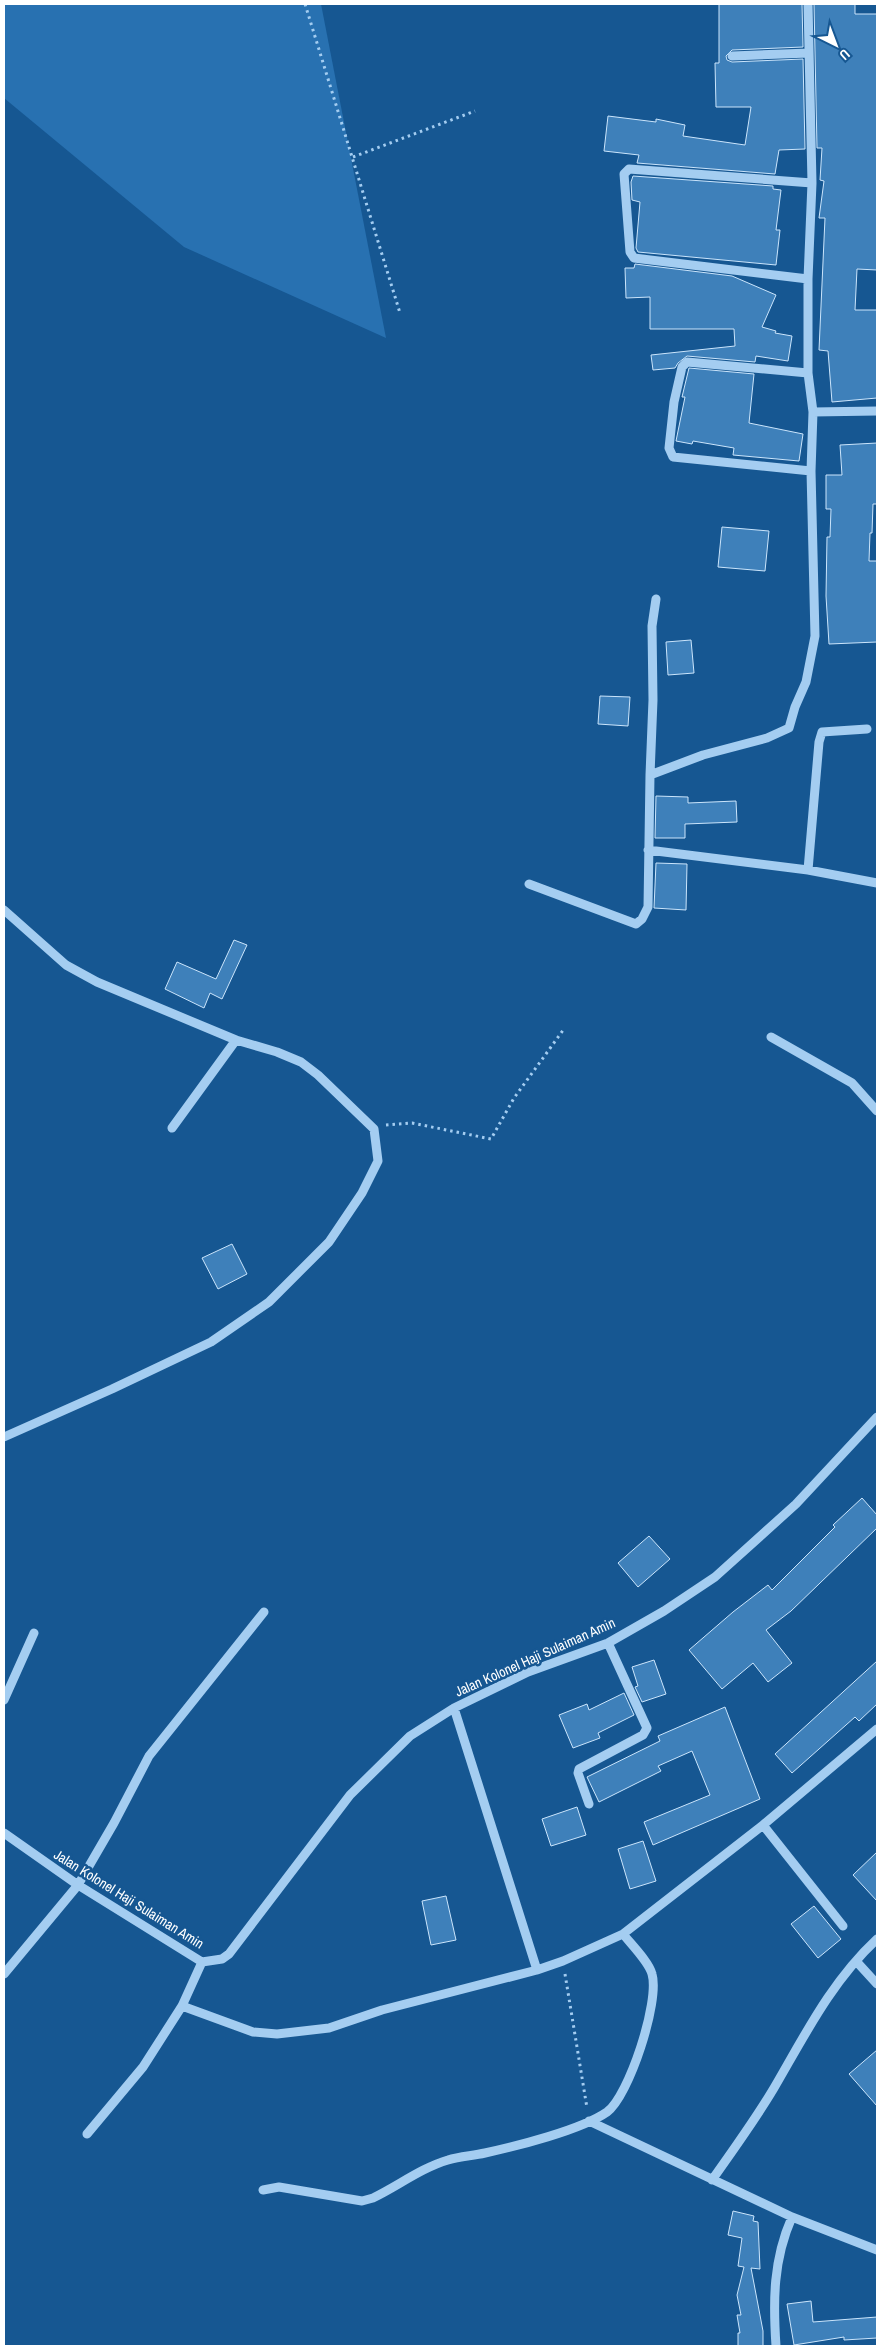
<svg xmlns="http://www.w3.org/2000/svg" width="881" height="2350" font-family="'Archivo Narrow',sans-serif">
<rect width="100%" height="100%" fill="#165792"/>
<path fill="#2871b1" d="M4,4H321L386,338L184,247L4,98Z"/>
<path fill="#3e80ba" stroke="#cbe5fc" d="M719,4H802L803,47L732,50L726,56L727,60L732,62L803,59L805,149L779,150L775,174L637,163L639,155L604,151L608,116L656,122V119L685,125L683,136L745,145L751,107H716L715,63H719Z
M814,4H855V14H877V270L857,269L855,310H877V398L832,402L828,351L819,350L825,218H819L824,181L820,180L822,148H817Z
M633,176L773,186V189L781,190L776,230H780L776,265L638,252L636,248L640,202L632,200L631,182Z
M635,264L732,276L776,295L762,327L776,331L775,333L792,336L788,361L756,356L755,362L687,356L678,363L675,368L653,370L651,355L735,346L734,329H650V297L626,298L625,268H634Z
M689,368L754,374L749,423L803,434L799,461L733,455L734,448L693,441L692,444L676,441L685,397H682Z
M877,443V504H873L872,533H870L869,561H877V642L829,644L826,596L827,537H830L831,509H826V475H842L840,445Z
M722,527L769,531L765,571L718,567Z
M691,640L694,673L668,675L666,642Z
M600,696L630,697L628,726L598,724Z
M656,796L688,797V803L736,801L737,822L685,824V838H655Z
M656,863L687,864L686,910L654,908Z
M234,940L247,945L222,999L210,993L204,1008L165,989L177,962L216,979Z
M232,1244L247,1274L218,1289L202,1258Z
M862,1498L877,1515V1528L791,1611L766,1630L792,1663L768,1682L753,1663L722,1689L689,1650L733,1612L768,1585L772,1590L835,1527L833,1525Z
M649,1536L670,1559L638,1587L618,1563Z
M654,1660L666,1694L642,1702L635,1687L638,1686L632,1667Z
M877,1661V1704L859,1721L855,1717L792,1773L775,1754Z
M624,1693L634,1715L598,1733L600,1738L573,1748L559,1715L587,1704L589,1710Z
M725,1707L760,1799L653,1845L644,1822L710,1795L692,1751L658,1766L661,1771L599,1802L587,1777L660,1741L658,1736Z
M577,1807L586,1835L551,1846L542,1819Z
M643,1841L656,1881L630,1889L618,1849Z
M877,1852V1901L853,1875Z
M446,1896L456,1940L431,1945L422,1901Z
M814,1906L841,1939L818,1958L791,1924Z
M877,2050V2106L849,2074Z
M733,2211L754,2216L753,2221L758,2222L760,2269L751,2268L763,2331V2346H738V2333H740L737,2315H741L737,2295L744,2267L738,2266L742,2238L728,2235Z
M811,2301L813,2322L877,2317V2338L844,2340V2337L794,2345L787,2304Z"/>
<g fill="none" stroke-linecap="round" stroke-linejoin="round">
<path stroke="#a4cdf1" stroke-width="3" stroke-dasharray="2.5 4" stroke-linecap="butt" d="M305,4L400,313
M353,157L475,111
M386,1125L412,1123L491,1139L514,1098L564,1029
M565,1974L587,2108"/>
<path stroke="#a4cdf1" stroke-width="9" d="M732,56L809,53
M808,279L634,258L630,252L624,174L629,169L812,183
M808,373L687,362L682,367L674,402L669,448L673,457L811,471
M813,412L877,411
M650,775L653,700L652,626L656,599
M648,850L808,870L877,883
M808,870L819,742L822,732L867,729
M529,884L636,924L642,919L648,907L650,775L703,755L767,738L789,728L795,707L806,682L815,636L811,471L813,412L808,373V279L812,183L808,4
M4,910L66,965L97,982L236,1040
M771,1037L852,1083L877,1111
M4,1437L112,1389L211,1342L269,1302L329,1242L362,1193L378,1161L374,1129L318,1075L301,1062L277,1052L236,1040L172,1128
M4,1700L34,1633
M454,1708L537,1970
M589,1804L578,1773L579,1769L643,1735L647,1728L608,1643
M763,1825L843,1926
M4,1833L78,1885L202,1962L222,1959L229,1954L350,1795L410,1736L454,1708L528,1672L608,1643L664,1611L715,1577L796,1504L877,1417
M856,1961L877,1984
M4,1974L78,1885L114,1823L149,1756L264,1612
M182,2006L253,2032L277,2034L329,2028L382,2010L537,1970L563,1961L623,1934L763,1825L877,1729
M589,2121L792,2217L877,2250
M87,2134L143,2067L182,2006L202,1962
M712,2180C733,2150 755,2120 774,2088C805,2035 831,1982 877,1939
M263,2190L279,2187L362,2201L373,2198C398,2186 421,2168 448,2160C460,2156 472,2156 485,2153C517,2146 581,2130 607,2112C629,2096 660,2001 652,1974C649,1962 631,1944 623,1934
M776,2346C773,2301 773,2260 792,2217"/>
</g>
<g text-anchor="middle" stroke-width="5" stroke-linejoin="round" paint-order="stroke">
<g font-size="14" fill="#fff" stroke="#165792">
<text transform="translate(535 1657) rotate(-24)" y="5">Jalan Kolonel Haji Sulaiman Amin</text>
<text transform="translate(129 1899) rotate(32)" y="5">Jalan Kolonel Haji Sulaiman Amin</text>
</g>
</g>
<rect width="881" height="2350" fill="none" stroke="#ffffff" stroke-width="10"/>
<g transform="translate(836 45) rotate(138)" stroke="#165792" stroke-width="4" paint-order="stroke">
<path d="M0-4L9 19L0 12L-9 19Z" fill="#ffffff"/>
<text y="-8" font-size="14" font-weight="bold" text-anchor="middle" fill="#ffffff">U</text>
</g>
</svg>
